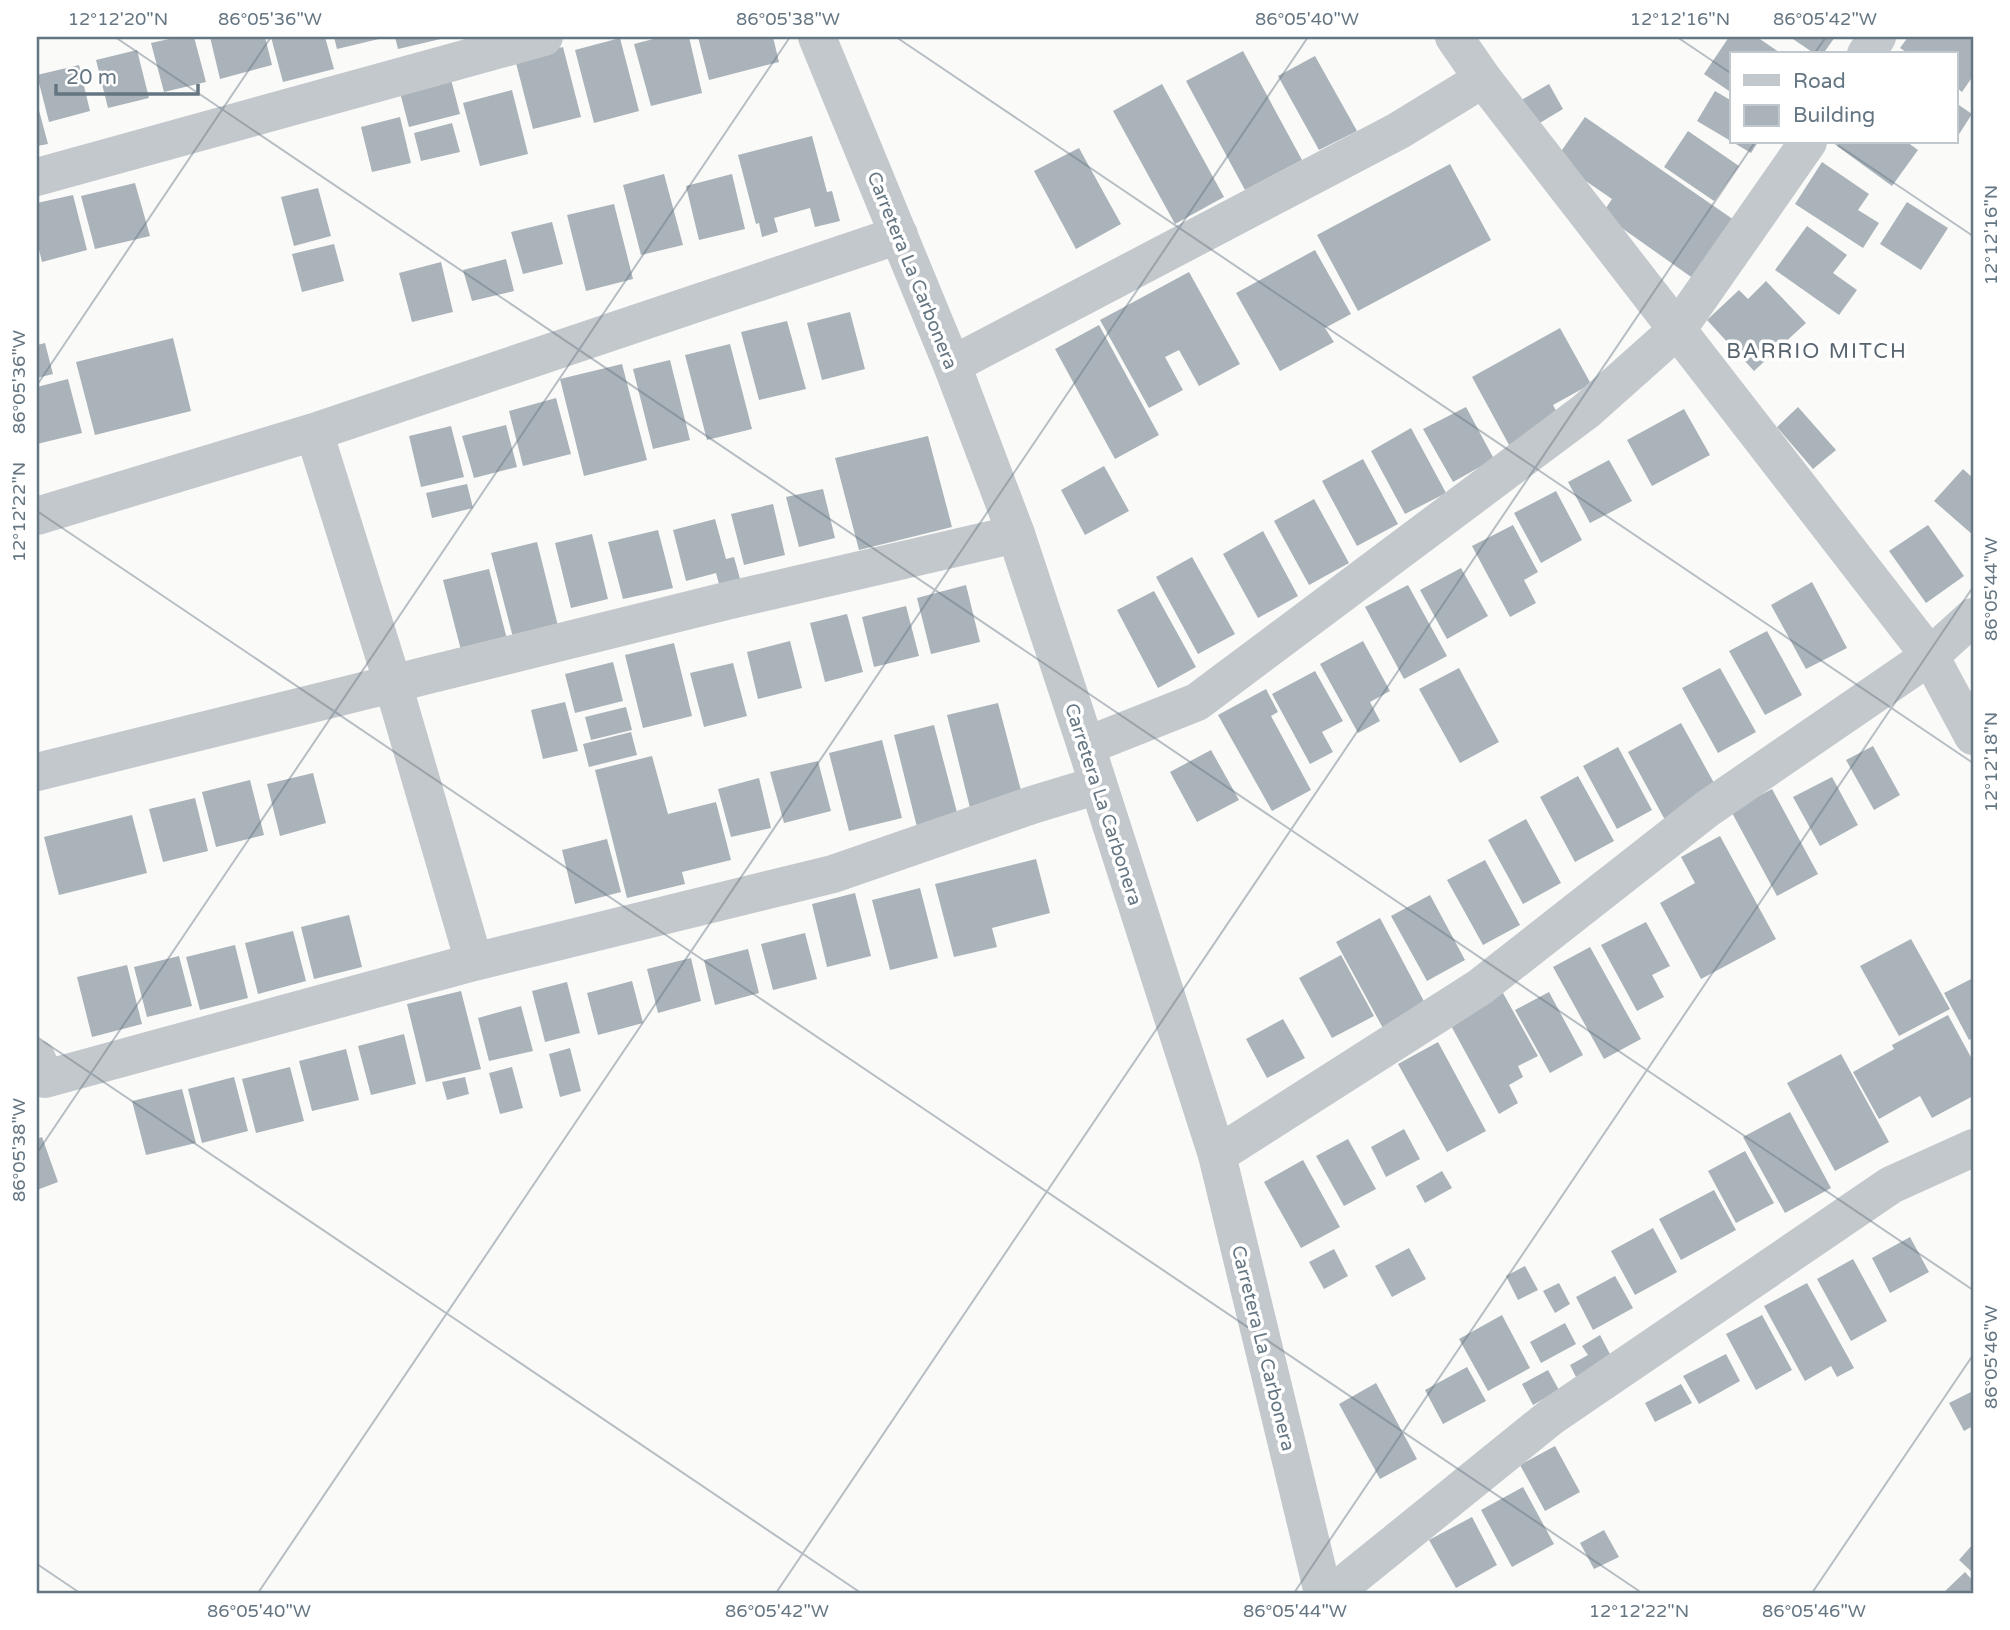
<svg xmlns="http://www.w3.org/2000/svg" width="2010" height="1630" font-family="'Varela Round',sans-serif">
<rect width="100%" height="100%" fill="#fafaf8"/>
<path fill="#aab3b9" d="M178,37H194L206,82L164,92L151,43Z
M210,37H265L272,65L220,79Z
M271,37H325L334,69L283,82Z
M334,37H383V38L337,49Z
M395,37H445V38L398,49Z
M661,37H689L702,93L651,106L634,44Z
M698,37H773L779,62L709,80Z
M1729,37H1757L1782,54H1732V93L1704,74Z
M1790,37H1835L1823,54H1815Z
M1908,37H1968L1973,40V76L1962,92L1956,87V54H1909L1900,48Z
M620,38L639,111L594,123L575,50Z
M563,47L581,117L533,129L515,59Z
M137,50L149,98L108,108L96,60Z
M1243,51L1302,160L1245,190L1186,81Z
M1315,56L1357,131L1319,150L1278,76Z
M79,65L90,111L49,122L37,75Z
M449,72L460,114L409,127L398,85Z
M1162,84L1224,197L1175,224L1113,111Z
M1549,84L1563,109L1533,127L1518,102Z
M512,90L528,154L480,166L463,103Z
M1715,91L1732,101V142H1758L1751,153L1697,121Z
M37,103L48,144L37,146Z
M1956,103L1972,114L1956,139Z
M400,117L411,163L372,172L361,127Z
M1585,117L1734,220L1694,279L1602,214L1612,199L1555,160Z
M452,123L460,152L421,161L414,133Z
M1688,131L1739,166L1714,201L1664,167Z
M812,136L827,192L832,191L840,221L815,227L810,208L774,218L778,232L762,237L759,223L756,224L738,155Z
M1840,142H1907L1918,150L1892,186L1837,146Z
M1079,148L1121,224L1076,249L1034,171Z
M1822,162L1869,194L1858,210L1879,223L1863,248L1795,204Z
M1450,164L1491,240L1358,311L1317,235Z
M664,174L683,245L641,255L623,185Z
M732,174L745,229L699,240L686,186Z
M135,183L150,236L95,249L81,196Z
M318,188L331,236L294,246L281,197Z
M73,195L87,250L42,262L37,241V203Z
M1907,202L1948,228L1921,270L1880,244Z
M614,204L633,279L586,291L567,215Z
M552,222L563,264L523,274L511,232Z
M1807,226L1847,255L1833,273L1857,290L1839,315L1775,270Z
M334,244L344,281L302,292L292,254Z
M1315,250L1351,314L1325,328L1334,342L1280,371L1236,293Z
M506,259L514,291L472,301L463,270Z
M441,262L453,312L412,322L399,273Z
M1189,272L1240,364L1199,386L1179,350L1165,357L1183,390L1149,408L1100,320Z
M1766,281L1806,323L1754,371L1707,320L1739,290L1748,299Z
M850,312L865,369L822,380L807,323Z
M787,321L806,389L759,400L741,332Z
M1099,325L1159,435L1115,459L1055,349Z
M1560,328L1591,384L1553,405L1560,418L1509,445L1472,377Z
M173,338L191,411L95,435L76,362Z
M45,343L53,374L37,378V345Z
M730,344L752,429L707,440L685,355Z
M670,360L690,440L653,449L633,369Z
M622,364L647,460L584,476L560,379Z
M68,379L82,433L37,444V387Z
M556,398L571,454L523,466L509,411Z
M1466,407L1494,459L1453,482L1423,429Z
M1798,407L1836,450L1813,469L1777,427Z
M1684,409L1710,455L1652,486L1627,440Z
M506,425L517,467L474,478L462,436Z
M451,426L464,477L421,487L409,436Z
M1411,428L1446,493L1405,514L1371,451Z
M928,436L952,527L859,550L835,458Z
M1363,459L1398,524L1357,546L1322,481Z
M1609,460L1632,501L1590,523L1568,482Z
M1104,466L1129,511L1085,535L1061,490Z
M1963,469L1973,478V535L1934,501Z
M467,484L473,508L432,518L426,493Z
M823,489L835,538L799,547L786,497Z
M1556,491L1582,540L1541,563L1514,513Z
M1314,499L1349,563L1309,585L1274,521Z
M773,504L785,555L744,565L731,514Z
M715,519L726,559L734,557L742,586L721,591L716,573L686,581L673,530Z
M1513,525L1538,572L1524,580L1536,603L1510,617L1472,546Z
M1928,525L1964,576L1926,603L1889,551Z
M658,530L673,588L623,599L608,542Z
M1263,531L1298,596L1258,618L1223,554Z
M592,534L608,599L571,608L555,543Z
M537,542L560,634L515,645L491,553Z
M1192,557L1235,634L1198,654L1156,577Z
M1461,568L1488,616L1447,639L1420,590Z
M489,569L509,647L463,658L443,580Z
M1812,582L1847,648L1806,669L1771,605Z
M966,585L980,642L931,654L917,598Z
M1408,585L1447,656L1404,679L1365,607Z
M1154,591L1196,667L1158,688L1117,610Z
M906,606L919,656L874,667L862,617Z
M847,614L863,672L825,682L810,623Z
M1767,631L1802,695L1765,715L1729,651Z
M790,641L802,688L758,699L747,652Z
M1363,641L1390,691L1370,702L1380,721L1358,733L1320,664Z
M674,643L692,716L643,728L625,655Z
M613,662L623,701L575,713L565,674Z
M733,663L747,716L704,727L690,673Z
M1459,668L1499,742L1460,763L1419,689Z
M1720,668L1756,732L1718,753L1682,688Z
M1315,671L1343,721L1322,732L1333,752L1310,764L1272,694Z
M1266,689L1278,712L1271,716L1311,790L1272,811L1218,715Z
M565,702L578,751L543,759L531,710Z
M998,703L1023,798L971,812L947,715Z
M626,707L632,730L591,740L585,717Z
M1681,723L1719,792L1665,820L1628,752Z
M934,725L959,820L918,831L894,735Z
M631,732L637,755L589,767L583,744Z
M882,740L902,818L849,831L829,753Z
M1873,746L1900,795L1874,810L1846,760Z
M1618,747L1652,810L1617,829L1583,766Z
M1211,750L1239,800L1197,822L1170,772Z
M652,756L668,814L716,802L731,860L682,872L685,884L627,898L595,770Z
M818,761L831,811L784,823L770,772Z
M313,773L326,823L280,836L267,784Z
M1578,776L1614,841L1575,862L1540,797Z
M1832,777L1858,825L1820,846L1793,797Z
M759,778L771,828L731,837L718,789Z
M250,780L264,835L216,847L202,792Z
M1772,789L1818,874L1777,896L1731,811Z
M195,798L208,851L163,862L149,809Z
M132,815L147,873L59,895L44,837Z
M1526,819L1561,883L1523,904L1488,840Z
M1720,836L1776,939L1701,979L1660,903L1695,883L1681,857Z
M607,839L621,892L575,904L562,850Z
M1036,859L1050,913L992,928L997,947L954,957L935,884Z
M1485,860L1520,925L1483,945L1447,880Z
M920,888L938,958L890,970L872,900Z
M855,893L871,956L827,967L812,904Z
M1430,895L1465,960L1427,981L1391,916Z
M349,915L362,967L314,979L301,927Z
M1380,918L1427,1007L1384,1030L1336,942Z
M1646,922L1670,966L1652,975L1664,997L1637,1011L1601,945Z
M293,931L306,981L258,994L245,943Z
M805,933L817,979L773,990L761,944Z
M1911,939L1950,1009L1899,1036L1860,966Z
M235,945L248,998L200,1010L186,957Z
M1590,947L1641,1039L1604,1059L1553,967Z
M748,949L759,993L715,1005L704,960Z
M1341,955L1374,1016L1332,1038L1299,978Z
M179,956L192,1006L147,1017L134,967Z
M691,958L701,1001L658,1013L647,969Z
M127,965L142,1024L92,1037L77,977Z
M1973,978V1038L1969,1040L1944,993Z
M632,981L643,1023L598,1035L587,993Z
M567,982L580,1033L545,1042L532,991Z
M461,991L481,1069L426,1082L407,1004Z
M1549,992L1583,1055L1550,1073L1515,1010Z
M1503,993L1538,1056L1518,1066L1523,1077L1509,1085L1518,1103L1499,1114L1449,1022Z
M521,1006L533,1051L489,1061L478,1018Z
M1948,1015L1973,1061V1096L1932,1118L1920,1096L1879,1119L1853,1072L1894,1049L1892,1045Z
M1283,1019L1305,1058L1267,1078L1246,1039Z
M404,1034L416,1084L371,1095L358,1046Z
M1438,1042L1486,1131L1447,1152L1398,1064Z
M570,1048L581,1091L560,1097L549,1054Z
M346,1049L359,1100L312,1111L299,1061Z
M1841,1054L1889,1142L1835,1171L1787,1083Z
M290,1067L304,1121L256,1133L242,1079Z
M512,1067L523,1108L500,1114L489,1073Z
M234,1077L248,1131L202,1143L188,1089Z
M465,1077L469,1094L447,1100L442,1082Z
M182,1089L196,1143L146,1155L132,1101Z
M1790,1112L1831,1188L1785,1213L1743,1137Z
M1404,1129L1420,1159L1386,1177L1371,1147Z
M42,1137L58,1182L37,1190V1139Z
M1348,1139L1376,1189L1344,1206L1316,1156Z
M1745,1151L1774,1203L1736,1223L1708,1171Z
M1303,1160L1340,1227L1301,1248L1264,1182Z
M1442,1171L1452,1188L1425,1203L1416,1186Z
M1714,1190L1736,1230L1681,1260L1659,1219Z
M1653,1228L1677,1272L1635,1295L1611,1251Z
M1910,1237L1929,1272L1890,1293L1872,1258Z
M1409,1248L1426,1279L1392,1297L1375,1266Z
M1334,1249L1348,1276L1324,1289L1309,1262Z
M1853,1259L1887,1321L1851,1341L1817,1279Z
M1525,1266L1538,1290L1518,1300L1506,1276Z
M1615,1276L1633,1308L1593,1330L1576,1297Z
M1559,1283L1570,1304L1555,1313L1543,1291Z
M1807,1283L1854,1368L1837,1377L1831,1366L1805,1381L1764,1306Z
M1502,1315L1530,1368L1488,1391L1459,1339Z
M1762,1315L1792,1370L1756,1390L1726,1334Z
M1565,1323L1576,1344L1541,1363L1530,1342Z
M1600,1335L1612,1358L1576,1377L1570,1365L1588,1355L1582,1346Z
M1726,1354L1740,1381L1699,1404L1683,1376Z
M1467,1367L1486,1401L1443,1424L1425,1390Z
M1548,1370L1559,1390L1533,1405L1522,1384Z
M1376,1383L1417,1459L1380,1479L1339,1404Z
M1681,1384L1692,1403L1655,1422L1645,1403Z
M1973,1391V1426L1964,1431L1949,1403Z
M1555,1446L1580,1492L1545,1511L1520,1465Z
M1523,1487L1554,1544L1512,1567L1481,1510Z
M1472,1517L1497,1565L1456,1588L1429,1540Z
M1604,1530L1619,1557L1594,1569L1580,1543Z
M1973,1544V1573L1959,1560Z
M1965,1572L1973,1581V1593H1943Z"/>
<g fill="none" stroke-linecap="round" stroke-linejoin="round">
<path stroke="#c3c8cc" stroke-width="38" d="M1454,37L1483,79L1930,656L1973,736
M1866,54L1877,37
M37,177L544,37
M952,365L1398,131L1483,79
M37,516L314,432
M1086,746L1197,702L1586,411L1677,330L1808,142
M37,772L726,601L1016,534
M474,962L393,684L314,432L899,235
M37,1059L45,1079L474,962L833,874L1032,805L1098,785
M1217,1155L1480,987L1707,809L1930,656L1973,617
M1333,1593L1552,1416L1891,1185L1973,1148"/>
<path stroke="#c3c8cc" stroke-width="38" d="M817,37L952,365L1016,534L1086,746L1217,1155L1323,1593"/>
</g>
<path fill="none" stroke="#657683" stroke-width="2" stroke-opacity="0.45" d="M115,37L1973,1290M896,37L1973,763M1677,37L1732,74M1814,54L1826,37M1833,142L1973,236M37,385L271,37M37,511L1642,1593M37,1037L861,1593M37,1153L790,37M37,1564L80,1593M258,1593L1308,37M776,1593L1755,142M1294,1593L1973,587M1812,1593L1973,1355"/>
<g text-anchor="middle" stroke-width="7" stroke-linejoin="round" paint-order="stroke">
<g font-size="19" fill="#657683" stroke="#fff">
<text transform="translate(913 270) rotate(68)" y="7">Carretera La Carbonera</text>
<text transform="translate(1104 804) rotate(72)" y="7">Carretera La Carbonera</text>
<text transform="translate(1264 1348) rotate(76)" y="7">Carretera La Carbonera</text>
</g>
<g font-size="21" letter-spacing="2" fill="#57646e" stroke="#fff">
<text x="1817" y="358">BARRIO MITCH</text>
</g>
</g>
<rect width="2010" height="1630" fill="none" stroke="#ffffff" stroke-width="77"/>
<rect x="1730" y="52" width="228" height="91" fill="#ffffff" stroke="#c1c8cd" stroke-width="2"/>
<rect x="1744" y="75" width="35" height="10" fill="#c3c8cc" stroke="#c1c8cd" stroke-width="2"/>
<text x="1793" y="88" font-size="21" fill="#657683">Road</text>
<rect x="1744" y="105" width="35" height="21" fill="#aab3b9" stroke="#c1c8cd" stroke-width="2"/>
<text x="1793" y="122" font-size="21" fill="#657683">Building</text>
<path d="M56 84v10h142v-10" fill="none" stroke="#657683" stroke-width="3.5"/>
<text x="66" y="84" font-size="21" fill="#657683" stroke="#ffffff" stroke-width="5" paint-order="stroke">20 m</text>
<rect x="38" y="38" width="1934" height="1554" fill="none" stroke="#657683" stroke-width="2.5"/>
<g font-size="18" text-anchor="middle" fill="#657683">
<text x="118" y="25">12°12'20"N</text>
<text x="270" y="25">86°05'36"W</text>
<text x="788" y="25">86°05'38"W</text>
<text x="1307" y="25">86°05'40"W</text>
<text x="1680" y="25">12°12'16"N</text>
<text x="1825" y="25">86°05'42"W</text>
<text transform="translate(1991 235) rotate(-90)" y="6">12°12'16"N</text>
<text transform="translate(19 382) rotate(-90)" y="6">86°05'36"W</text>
<text transform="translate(19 512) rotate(-90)" y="6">12°12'22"N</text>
<text transform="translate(1991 589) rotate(-90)" y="6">86°05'44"W</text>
<text transform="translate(1991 762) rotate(-90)" y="6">12°12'18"N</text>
<text transform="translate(19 1150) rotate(-90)" y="6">86°05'38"W</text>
<text transform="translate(1991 1357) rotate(-90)" y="6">86°05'46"W</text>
<text x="259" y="1617">86°05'40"W</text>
<text x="777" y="1617">86°05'42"W</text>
<text x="1295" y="1617">86°05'44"W</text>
<text x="1639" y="1617">12°12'22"N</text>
<text x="1814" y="1617">86°05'46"W</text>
</g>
</svg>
